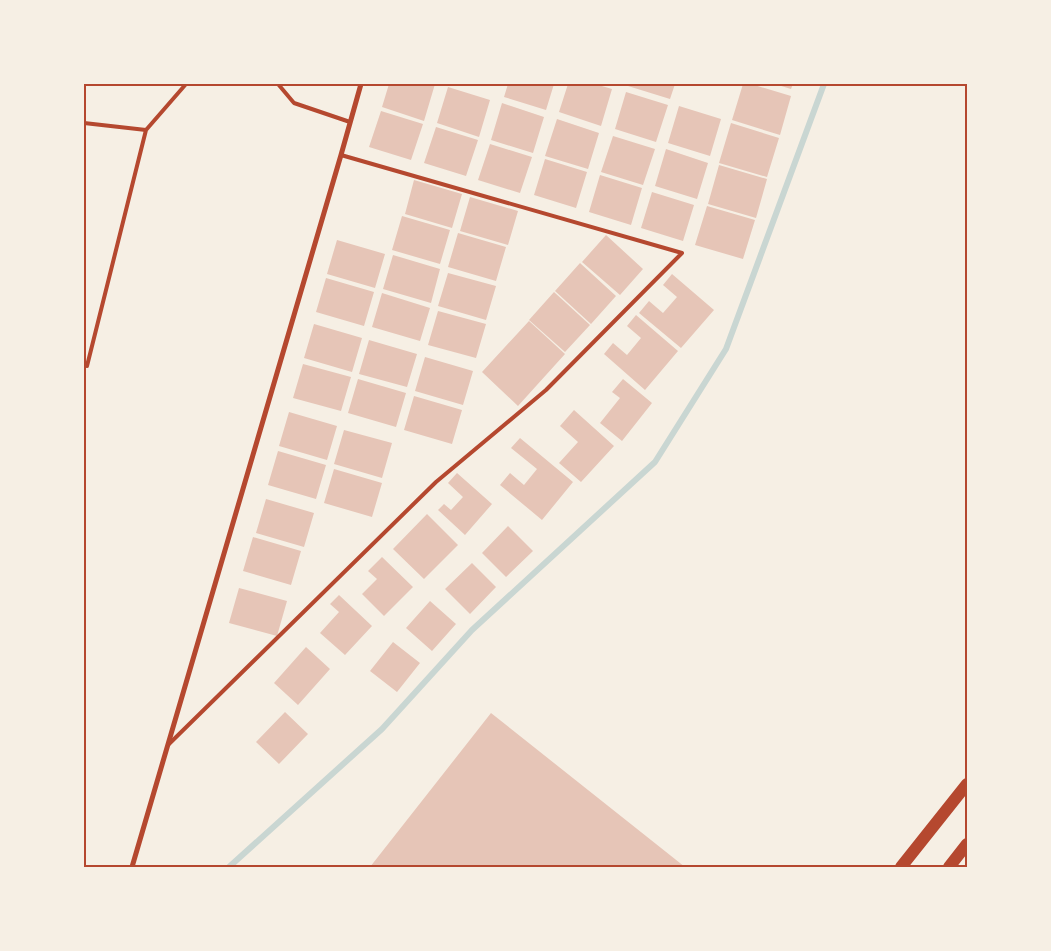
<svg xmlns="http://www.w3.org/2000/svg" width="1051" height="951" font-family="'Fira Sans',sans-serif">
<rect width="100%" height="100%" fill="#f6efe4"/>
<g fill="none" stroke-linecap="round" stroke-linejoin="round">
<path stroke="#c9d6d2" stroke-width="6" d="M229,867L382,729L472,630L655,462L726,349L824,84"/>
</g>
<path fill="#e6c5b7" d="M389,84H435L424,121L382,107Z
M508,84H554L546,110L504,97Z
M568,84H595L612,89L601,126L559,112Z
M628,84H675L670,99L628,86Z
M743,84H751L791,96L780,135L732,120Z
M775,84H793L791,89Z
M448,87L490,100L479,137L437,123Z
M626,92L668,105L656,142L615,129Z
M502,103L544,117L533,153L491,140Z
M679,106L721,119L710,156L668,143Z
M381,111L423,124L411,160L369,147Z
M557,119L599,133L588,169L545,156Z
M731,123L779,138L767,177L719,163Z
M436,127L478,140L466,176L424,163Z
M613,136L655,149L643,185L601,172Z
M490,144L532,157L520,193L478,180Z
M666,149L708,163L697,199L655,186Z
M545,159L587,172L576,208L534,195Z
M719,165L767,179L756,218L708,204Z
M600,175L642,188L631,225L589,212Z
M414,180L462,194L452,228L405,214Z
M652,192L694,205L683,241L641,228Z
M470,197L518,211L508,245L460,231Z
M707,206L755,220L743,259L695,245Z
M402,216L450,230L440,264L392,250Z
M458,233L506,247L496,281L448,267Z
M606,235L643,269L620,295L582,262Z
M337,240L385,254L375,288L327,274Z
M393,255L440,269L431,303L383,289Z
M580,263L616,296L591,324L555,291Z
M448,273L496,286L486,320L438,306Z
M672,274L714,310L681,348L639,313L649,301L663,313L677,297L663,285Z
M326,278L374,292L364,326L316,312Z
M554,292L590,325L565,352L529,320Z
M382,293L430,308L420,341L372,327Z
M438,311L486,324L476,358L428,345Z
M636,315L678,351L645,390L604,354L613,343L627,355L641,338L627,326Z
M529,321L565,354L518,406L482,372Z
M314,324L362,338L352,372L304,358Z
M369,340L417,354L407,387L359,374Z
M425,357L473,371L463,405L415,391Z
M303,364L351,377L341,411L293,398Z
M358,379L406,393L396,427L348,413Z
M623,379L652,403L622,441L600,423L620,398L612,392Z
M414,396L462,410L452,444L404,430Z
M574,410L614,446L581,482L559,463L578,442L560,426Z
M289,412L337,426L327,460L279,446Z
M344,430L392,443L382,478L334,464Z
M520,438L573,482L542,520L500,485L510,473L524,485L537,469L511,448Z
M278,451L326,465L316,499L268,485Z
M334,469L382,483L372,517L324,503Z
M457,473L492,504L465,535L438,510L444,504L451,510L463,497L448,483Z
M266,499L314,513L304,547L256,533Z
M427,514L458,545L424,579L393,549Z
M508,526L533,551L506,577L482,553Z
M253,537L301,551L291,585L243,571Z
M382,557L413,587L384,616L362,594L377,579L368,571Z
M472,563L496,587L470,614L445,589Z
M239,588L287,601L277,636L229,623Z
M339,595L372,626L345,655L320,633L339,612L330,604Z
M430,601L456,624L432,651L406,628Z
M393,642L420,663L397,692L370,671Z
M306,647L330,669L298,705L274,683Z
M285,712L308,734L279,764L256,742Z
M491,713L685,867H370Z"/>
<g fill="none" stroke-linecap="round" stroke-linejoin="round">
<path stroke="#b5482f" stroke-width="4" d="M278,84L294,103L350,122
M84,123L146,130L186,84
M87,366L146,130
M169,744L436,482L546,390L682,253L341,155"/>
<path stroke="#b5482f" stroke-width="5" d="M132,867L341,155L361,84"/>
<path stroke="#b5482f" stroke-width="12" d="M901,867L967,784
M949,867L967,844"/>
</g>
<rect width="1051" height="951" fill="none" stroke="#f6efe4" stroke-width="170"/>
<rect x="85" y="85" width="881" height="781" fill="none" stroke="#b5482f" stroke-width="2"/>
</svg>
